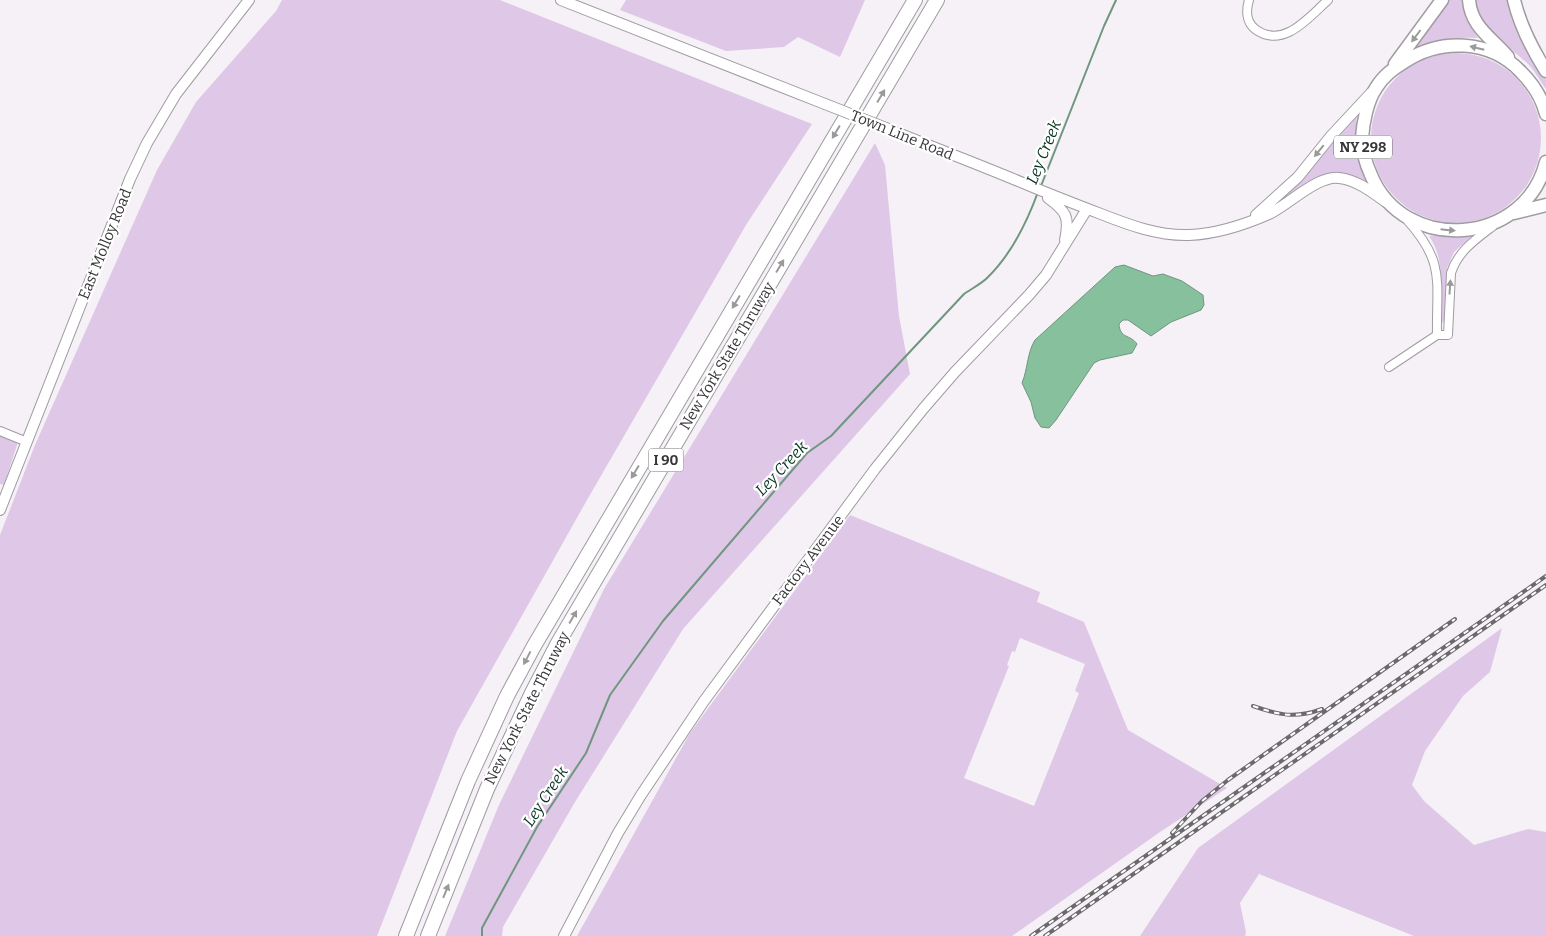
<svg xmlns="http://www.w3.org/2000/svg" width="1546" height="936" font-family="Bitter,serif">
<rect width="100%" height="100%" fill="#f5f1f6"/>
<path fill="#dfc8e7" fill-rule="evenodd" d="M282,0H500L812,124L746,225L587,500L457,731L377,936H0V535L35,445L157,170L196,102L276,11Z
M626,0H865L840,57L798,37L784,47L726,51L620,10Z
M1447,0H1465L1470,25L1478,38C1452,37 1430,40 1407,53Z
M1475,0H1509L1539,70L1546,80V89C1540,81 1535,71 1528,64C1507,44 1480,31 1475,0Z
M1371 138a85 85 0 1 1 170 0a85 85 0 1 1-170 0Z
M1357,116C1353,142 1359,162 1370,185C1332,165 1321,173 1288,196H1286Z
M875,143L885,165L899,316L910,374L683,629L575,802L503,927L502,936H445L499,805L604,589Z
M1475,234L1454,252L1447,268L1444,321L1443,323L1440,320C1440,292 1446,260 1429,236Z
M0,432L19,439L4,485L0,484Z
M850,515L1040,592L1037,602L1084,622L1128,730L1227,788L1160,832L1012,936H577L690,733ZM1020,638L1085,664L1075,691L1079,693L1034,806L964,778L1009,666L1007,665L1012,651L1015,652Z
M1502,628L1490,672L1463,696L1425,751L1412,785L1424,801L1474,845L1528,829L1546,832V936H1414L1259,874L1240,903L1246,932L1245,936H1140L1198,848Z"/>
<path fill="#87c09c" stroke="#6f967e" d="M1124,265L1153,276L1163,274L1182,281L1203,295L1204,305L1201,310L1171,322L1151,336L1128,320H1123L1119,324C1120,339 1130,334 1137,344L1132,353L1100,360L1094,363L1056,420L1049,428L1041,427L1035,418L1031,402L1022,383C1028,368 1027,353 1035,340L1115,267Z"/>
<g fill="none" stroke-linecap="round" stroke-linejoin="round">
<path stroke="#6f967e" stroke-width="2" d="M1041,186L1104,26L1116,0
M482,936V928L537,827L586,753L610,695L663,621L807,453L831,436L964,294C971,289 981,284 987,278C1010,256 1027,222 1038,192"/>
<g stroke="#9f9ca1" stroke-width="10">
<path id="minor" d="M1249,0C1246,10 1246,22 1255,29C1283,50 1309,17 1328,0
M1407,220C1446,263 1436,282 1437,335
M1389,367L1437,335H1448L1451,273C1458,251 1476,239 1493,226
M0,431L27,442"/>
</g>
<g stroke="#9f9ca1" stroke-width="12">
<path id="tertiary" d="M561,0L825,104
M886,128C932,147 978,164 1023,183C1049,194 1075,204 1101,214C1129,225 1158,236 1189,235C1216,234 1244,225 1269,214C1288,205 1318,175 1339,178C1357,180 1372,192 1386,202
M1048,198C1066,211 1070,217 1065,240
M1256,215L1298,177L1331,136L1371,93
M0,510L130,179L147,143L176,94L249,0
M564,936L618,833L641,795L704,701L875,469L923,409L955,372L1029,295L1046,275L1087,209"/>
</g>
<g stroke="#9f9ca1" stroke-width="15">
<path id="primary" d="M1469,0C1471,27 1492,38 1508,57
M1514,0C1520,25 1532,49 1546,71
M1395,64L1442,0
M1546,114C1542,98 1533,84 1521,72C1490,39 1440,38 1404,62C1393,69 1383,76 1376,88C1367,101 1363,123 1362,138C1362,151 1366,164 1371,175C1404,255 1525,246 1546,162
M1514,213L1546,205"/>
</g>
<g stroke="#9f9ca1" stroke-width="16">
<path id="motorway" d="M406,936L468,781L507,696L534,646L915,0
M428,936L487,789L532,693L558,643L937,0"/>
</g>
<use href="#minor" stroke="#fff" stroke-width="8"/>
<use href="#tertiary" stroke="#fff" stroke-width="10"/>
<use href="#primary" stroke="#fff" stroke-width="12"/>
<use href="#motorway" stroke="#fff" stroke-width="14"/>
<g stroke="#6b696c" stroke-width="4">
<path id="rail" d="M1253,706C1279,715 1295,719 1322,709
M1172,833L1202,801L1228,780L1455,619
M1031,936L1546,576
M1045,936L1546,585"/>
</g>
<use href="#rail" stroke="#fff" stroke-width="2" stroke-dasharray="5.5" stroke-linecap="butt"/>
<g stroke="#9f9ca1" stroke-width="12" stroke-linecap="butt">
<path id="tertiary-bridge" d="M825,104L886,128"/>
</g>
<use href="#tertiary-bridge" stroke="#fff" stroke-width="10"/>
</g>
<defs><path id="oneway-solid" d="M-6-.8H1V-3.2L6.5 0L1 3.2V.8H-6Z" transform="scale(1.25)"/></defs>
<g fill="#9a9a9b">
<use href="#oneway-solid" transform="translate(1416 36) rotate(127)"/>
<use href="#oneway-solid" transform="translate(1477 48) rotate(-166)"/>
<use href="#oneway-solid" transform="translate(881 96) rotate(-59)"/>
<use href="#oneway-solid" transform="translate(836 132) rotate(121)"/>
<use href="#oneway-solid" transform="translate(1319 151) rotate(129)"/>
<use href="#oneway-solid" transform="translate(1448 230) rotate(6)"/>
<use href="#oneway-solid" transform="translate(780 266) rotate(-59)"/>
<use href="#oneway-solid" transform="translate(1450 287) rotate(-86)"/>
<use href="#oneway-solid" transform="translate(736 302) rotate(121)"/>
<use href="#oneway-solid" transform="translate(635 472) rotate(121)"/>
<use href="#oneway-solid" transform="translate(573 617) rotate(-60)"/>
<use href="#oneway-solid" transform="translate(527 658) rotate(118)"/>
<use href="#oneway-solid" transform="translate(446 891) rotate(-68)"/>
</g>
<g text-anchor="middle" stroke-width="4.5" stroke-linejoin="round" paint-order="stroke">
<g fill="#fff" stroke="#727273" stroke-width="1">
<rect x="1334" y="135.5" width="58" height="23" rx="4"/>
<rect x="648.5" y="448.5" width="35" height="23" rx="4"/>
</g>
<g font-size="14" font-weight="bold" fill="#363537">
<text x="1363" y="152">NY 298</text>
<text x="666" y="465">I 90</text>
</g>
<g font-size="15" fill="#363537" stroke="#fff">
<text transform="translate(902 135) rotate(22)" y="5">Town Line Road</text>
<text transform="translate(105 244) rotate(-68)" y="5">East Molloy Road</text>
<text transform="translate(727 356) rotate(-59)" y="5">New York State Thruway</text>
<text transform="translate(808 560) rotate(-53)" y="5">Factory Avenue</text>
<text transform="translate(527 708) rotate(-63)" y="5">New York State Thruway</text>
</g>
<g font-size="16" font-style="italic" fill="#06351e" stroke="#fff">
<text transform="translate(1043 152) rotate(-68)" y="6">Ley Creek</text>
<text transform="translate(781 468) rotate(-47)" y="6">Ley Creek</text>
<text transform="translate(545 796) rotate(-57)" y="6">Ley Creek</text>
</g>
</g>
</svg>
